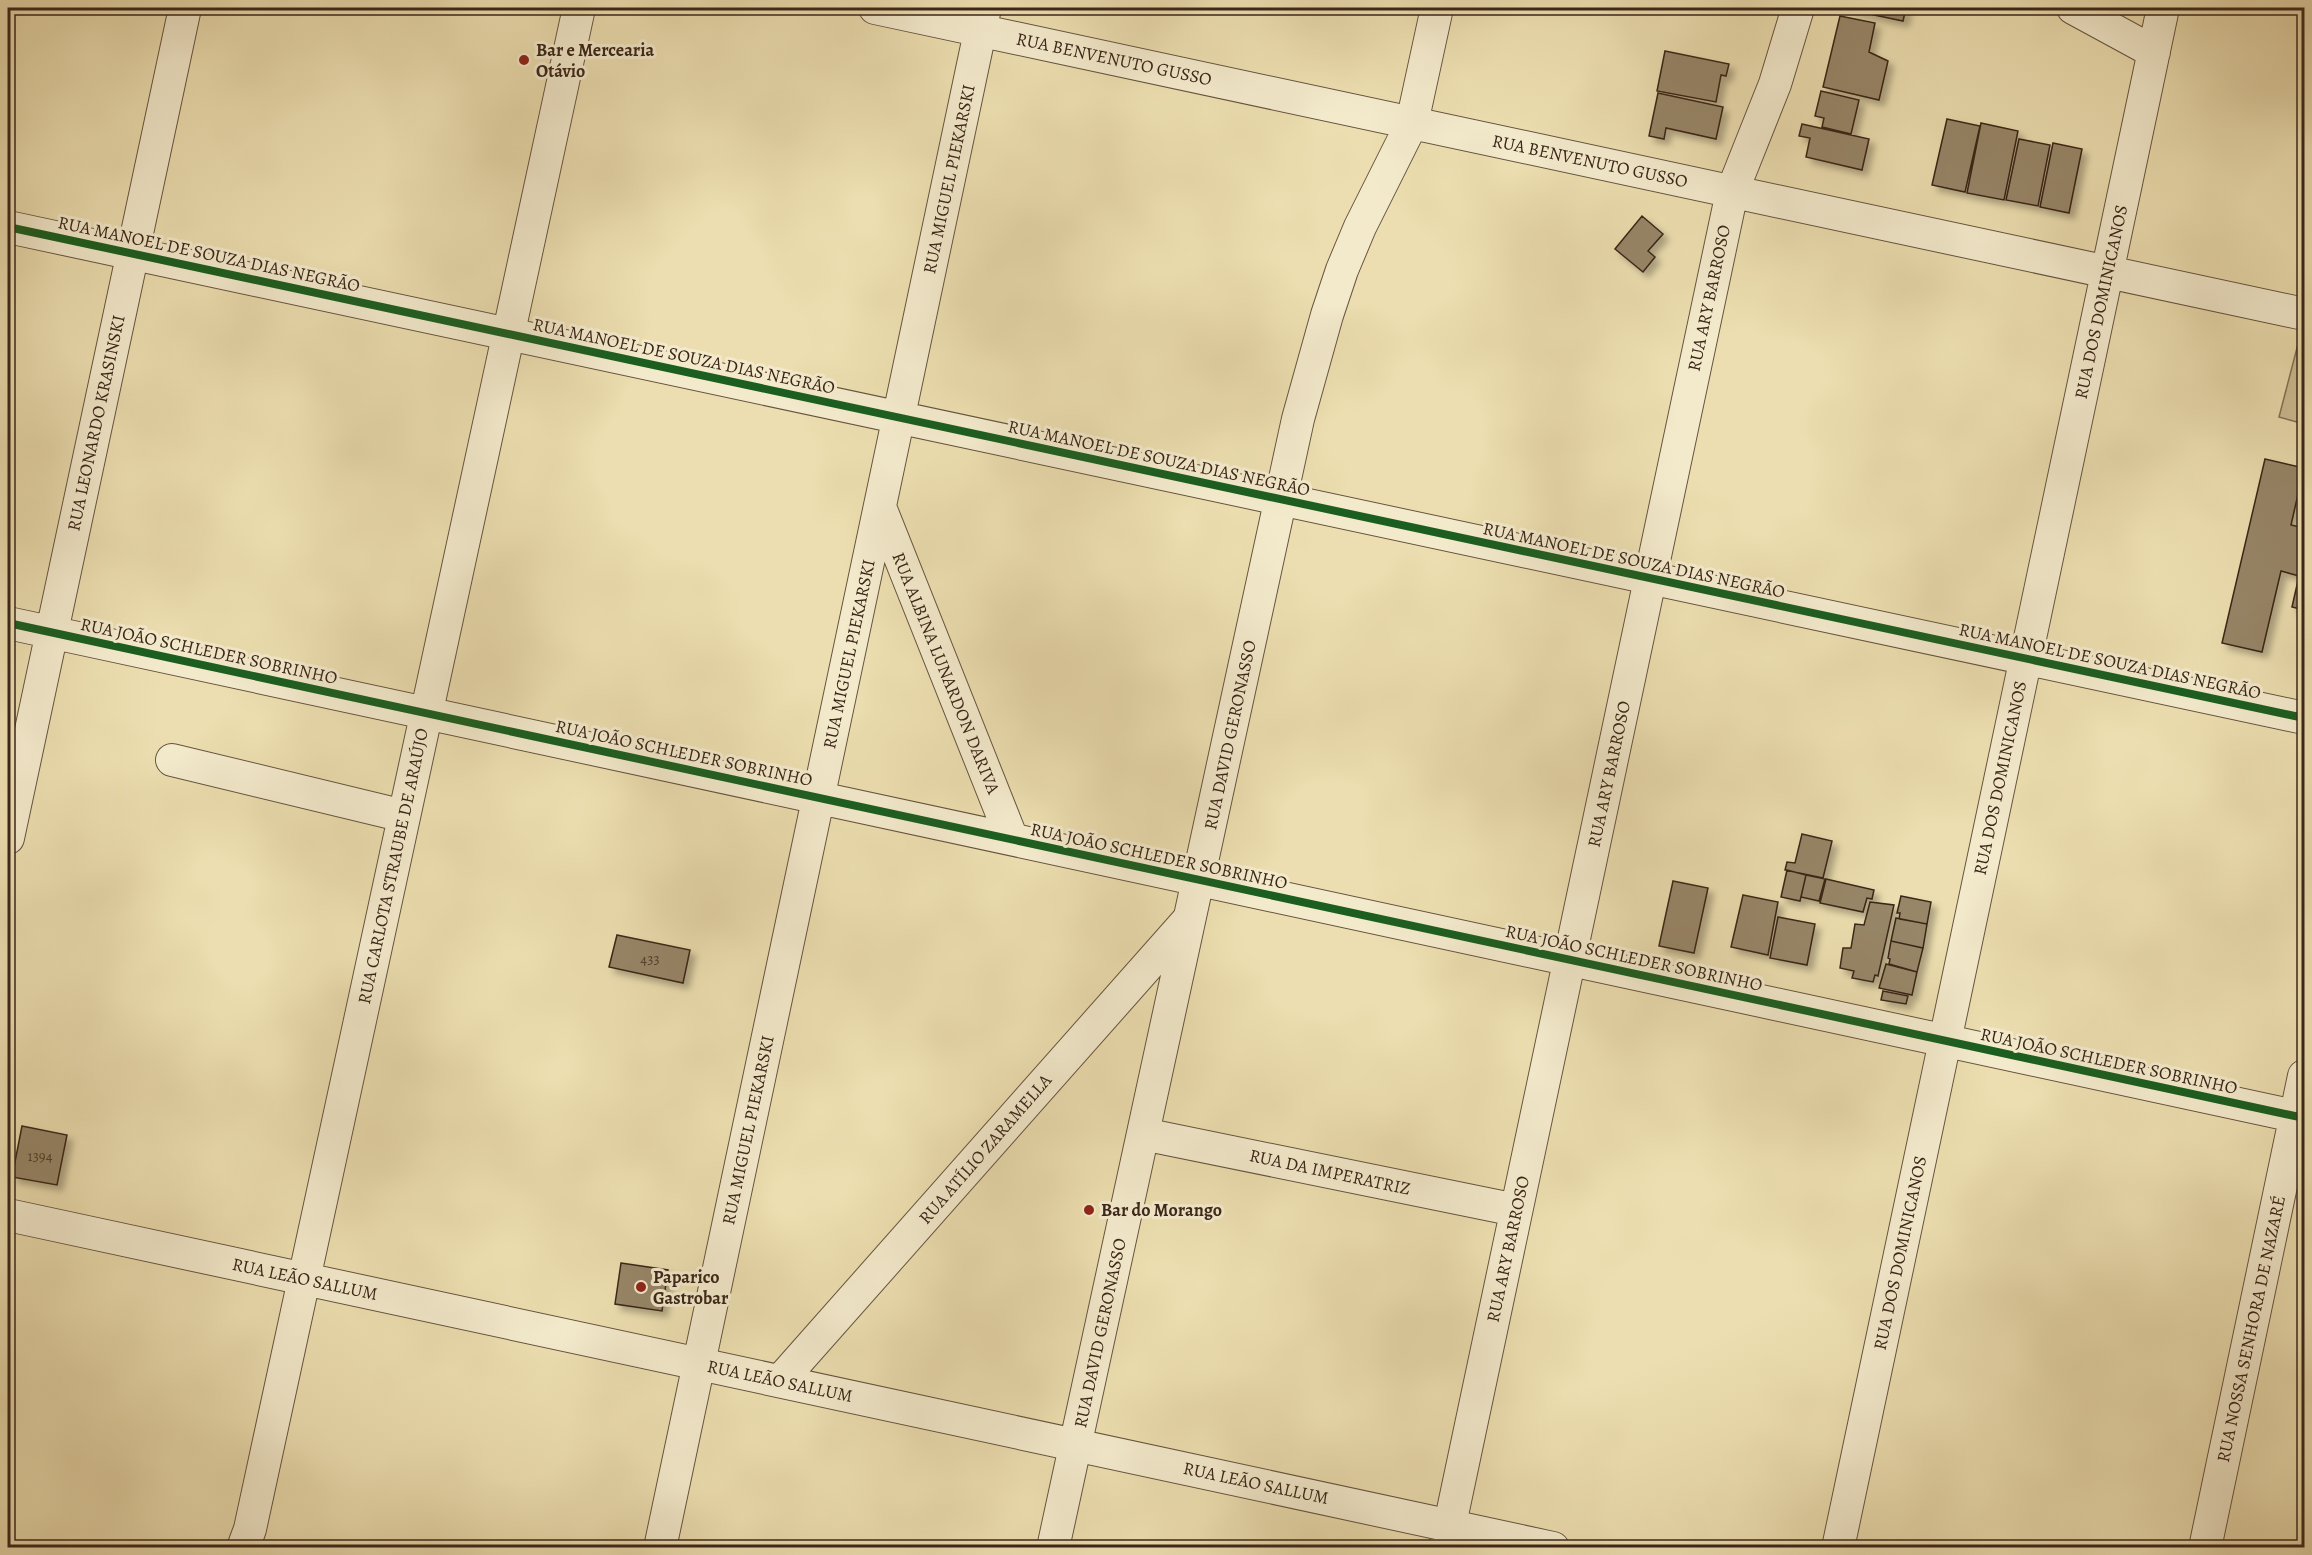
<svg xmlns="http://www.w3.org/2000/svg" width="2312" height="1555" font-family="Alegreya,serif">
<defs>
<filter id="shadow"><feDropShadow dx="5.5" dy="5.5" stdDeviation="3" flood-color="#0004"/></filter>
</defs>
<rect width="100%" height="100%" fill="#ecdeb0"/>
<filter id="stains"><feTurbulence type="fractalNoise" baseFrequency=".00333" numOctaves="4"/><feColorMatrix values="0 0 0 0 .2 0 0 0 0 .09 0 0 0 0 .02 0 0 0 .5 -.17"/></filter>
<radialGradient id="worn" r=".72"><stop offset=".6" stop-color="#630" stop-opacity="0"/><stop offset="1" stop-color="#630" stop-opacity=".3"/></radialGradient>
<path fill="#cebf96" stroke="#847258" stroke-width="1.5" d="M2298,344L2304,346V424L2279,417Z"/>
<path fill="#978668" stroke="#3a2619" stroke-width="1.5" filter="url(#shadow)" d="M1850,8H1906L1903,21L1850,10Z
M1840,16L1875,23L1869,52L1888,61L1879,100L1823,87Z
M1665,51L1729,64L1726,76L1721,75L1716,102L1657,91Z
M1821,91L1859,100L1851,134L1822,127L1824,118L1815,116Z
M1658,93L1723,107L1716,139L1666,128L1664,139L1649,136Z
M1947,119L1980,126L1965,192L1932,185Z
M1981,123L2018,131L2004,200L1967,193Z
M1802,124L1869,139L1862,170L1806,157L1810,138L1799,136Z
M2019,139L2050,145L2038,206L2006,200Z
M2053,143L2082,149L2069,213L2040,207Z
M1642,216L1663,234L1648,251L1655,257L1643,272L1615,249Z
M2265,459L2304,468L2291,525L2304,528V610L2292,607L2299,576L2281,571L2262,652L2222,643Z
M1802,834L1832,841L1823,878L1785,870L1787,862L1795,863Z
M1787,870L1806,875L1800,901L1781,897Z
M1806,875L1825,879L1819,901L1801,897Z
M1826,879L1874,890L1872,899L1867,898L1863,912L1820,903Z
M1673,881L1708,888L1694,953L1659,946Z
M1743,895L1778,902L1768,955L1731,947Z
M1901,896L1931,902L1927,924L1899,919L1900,913H1897Z
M1870,902L1894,905L1878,976L1875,975L1873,982L1852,978L1854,971L1840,968L1843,948H1851L1855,924L1864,925Z
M1778,917L1815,924L1807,965L1770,958Z
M1896,918L1927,924L1923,948L1891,941Z
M617,935L690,950L683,983L609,967Z
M1891,941L1923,948L1917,972L1889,964L1890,959L1888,958Z
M1886,964L1917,972L1912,995L1879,988Z
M1883,991L1908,996L1906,1004L1881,1000Z
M22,1126L67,1135L57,1185L12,1177Z
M621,1263L668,1270L662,1311L615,1304Z"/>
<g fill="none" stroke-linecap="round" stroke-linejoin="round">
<g stroke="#66543f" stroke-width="34">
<path id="minor" d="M875,8L2304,314
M2073,8L2154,52
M8,227L2304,718
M880,507L1012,839
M8,623L2304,1118
M172,760L404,816
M8,838L185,8
M1143,1134L1516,1210
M8,1215L1553,1548
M780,1381L1189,919
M243,1548L250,1529L579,8
M660,1548L985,8
M1053,1548L1298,419L1327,315L1342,270L1360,227L1412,123L1437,8
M1445,1548L1732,192L1775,84L1798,8
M1838,1548L2163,8
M2205,1548L2304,1076"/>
</g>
<use href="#minor" stroke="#f3eacc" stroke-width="32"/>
<g stroke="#f3eacc" stroke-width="11">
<path id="cycleway" d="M8,227L2304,718
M8,623L2304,1118"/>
</g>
<use href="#cycleway" stroke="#1b5e20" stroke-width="8"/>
</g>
<g fill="#8f2418" stroke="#f3eacc" stroke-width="2">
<circle cx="524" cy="60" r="6"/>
<circle cx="1089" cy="1210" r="6"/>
<circle cx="641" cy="1287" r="6"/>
</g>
<g text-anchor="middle" stroke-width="6" stroke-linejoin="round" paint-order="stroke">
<g font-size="15" fill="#513e2d">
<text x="650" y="964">433</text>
<text x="40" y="1161">1394</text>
</g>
<g font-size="18" font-weight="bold" fill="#3a2619" stroke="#f3eacc" text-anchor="start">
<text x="536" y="56">Bar e Mercearia<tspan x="536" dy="21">Otávio</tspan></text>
<text x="1101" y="1216">Bar do Morango</text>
<text x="653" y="1283">Paparico<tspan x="653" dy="21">Gastrobar</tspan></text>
</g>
<g font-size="18" fill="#3a2619" stroke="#f3eacc">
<text transform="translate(1114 59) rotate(12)" y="6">RUA BENVENUTO GUSSO</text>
<text transform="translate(1590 161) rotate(12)" y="6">RUA BENVENUTO GUSSO</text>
<text transform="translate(949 179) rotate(-78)" y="6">RUA MIGUEL PIEKARSKI</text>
<text transform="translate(209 254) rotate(12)" y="6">RUA MANOEL DE SOUZA DIAS NEGRÃO</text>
<text transform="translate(1709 298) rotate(-78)" y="6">RUA ARY BARROSO</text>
<text transform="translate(2101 302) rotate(-78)" y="6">RUA DOS DOMINICANOS</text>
<text transform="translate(684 356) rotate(12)" y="6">RUA MANOEL DE SOUZA DIAS NEGRÃO</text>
<text transform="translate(96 423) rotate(-78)" y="6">RUA LEONARDO KRASINSKI</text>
<text transform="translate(1159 458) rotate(12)" y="6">RUA MANOEL DE SOUZA DIAS NEGRÃO</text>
<text transform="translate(1634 560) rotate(12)" y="6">RUA MANOEL DE SOUZA DIAS NEGRÃO</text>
<text transform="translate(209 651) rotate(12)" y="6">RUA JOÃO SCHLEDER SOBRINHO</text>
<text transform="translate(849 654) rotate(-78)" y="6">RUA MIGUEL PIEKARSKI</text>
<text transform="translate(2110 661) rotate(12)" y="6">RUA MANOEL DE SOUZA DIAS NEGRÃO</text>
<text transform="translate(946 673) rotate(68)" y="6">RUA ALBINA LUNARDON DARIVA</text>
<text transform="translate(1230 735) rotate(-78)" y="6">RUA DAVID GERONASSO</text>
<text transform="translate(684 753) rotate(12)" y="6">RUA JOÃO SCHLEDER SOBRINHO</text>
<text transform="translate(1609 774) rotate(-78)" y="6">RUA ARY BARROSO</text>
<text transform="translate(2000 778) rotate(-78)" y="6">RUA DOS DOMINICANOS</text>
<text transform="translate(1159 856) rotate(12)" y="6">RUA JOÃO SCHLEDER SOBRINHO</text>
<text transform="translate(393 866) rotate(-78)" y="6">RUA CARLOTA STRAUBE DE ARAÚJO</text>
<text transform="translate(1634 958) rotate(12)" y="6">RUA JOÃO SCHLEDER SOBRINHO</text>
<text transform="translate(2109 1061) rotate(12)" y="6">RUA JOÃO SCHLEDER SOBRINHO</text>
<text transform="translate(748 1130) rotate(-78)" y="6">RUA MIGUEL PIEKARSKI</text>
<text transform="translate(985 1149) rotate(-49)" y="6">RUA ATÍLIO ZARAMELLA</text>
<text transform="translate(1330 1172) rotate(12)" y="6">RUA DA IMPERATRIZ</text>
<text transform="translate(1508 1249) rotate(-78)" y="6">RUA ARY BARROSO</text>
<text transform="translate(1900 1253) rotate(-78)" y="6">RUA DOS DOMINICANOS</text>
<text transform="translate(305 1279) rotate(12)" y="6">RUA LEÃO SALLUM</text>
<text transform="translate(2251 1329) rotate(-78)" y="6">RUA NOSSA SENHORA DE NAZARÉ</text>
<text transform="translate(1100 1333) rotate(-78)" y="6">RUA DAVID GERONASSO</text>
<text transform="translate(780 1381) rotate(12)" y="6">RUA LEÃO SALLUM</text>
<text transform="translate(1256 1483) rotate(12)" y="6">RUA LEÃO SALLUM</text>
</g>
</g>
<rect width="2312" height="1555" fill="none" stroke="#ecdeb0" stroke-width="30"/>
<rect x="9" y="9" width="2294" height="1537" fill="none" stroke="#3a2619" stroke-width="3"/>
<rect x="15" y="15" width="2282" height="1525" fill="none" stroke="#3a2619" stroke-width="1.5"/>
<rect width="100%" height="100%" filter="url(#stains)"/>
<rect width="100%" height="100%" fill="url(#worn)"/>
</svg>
